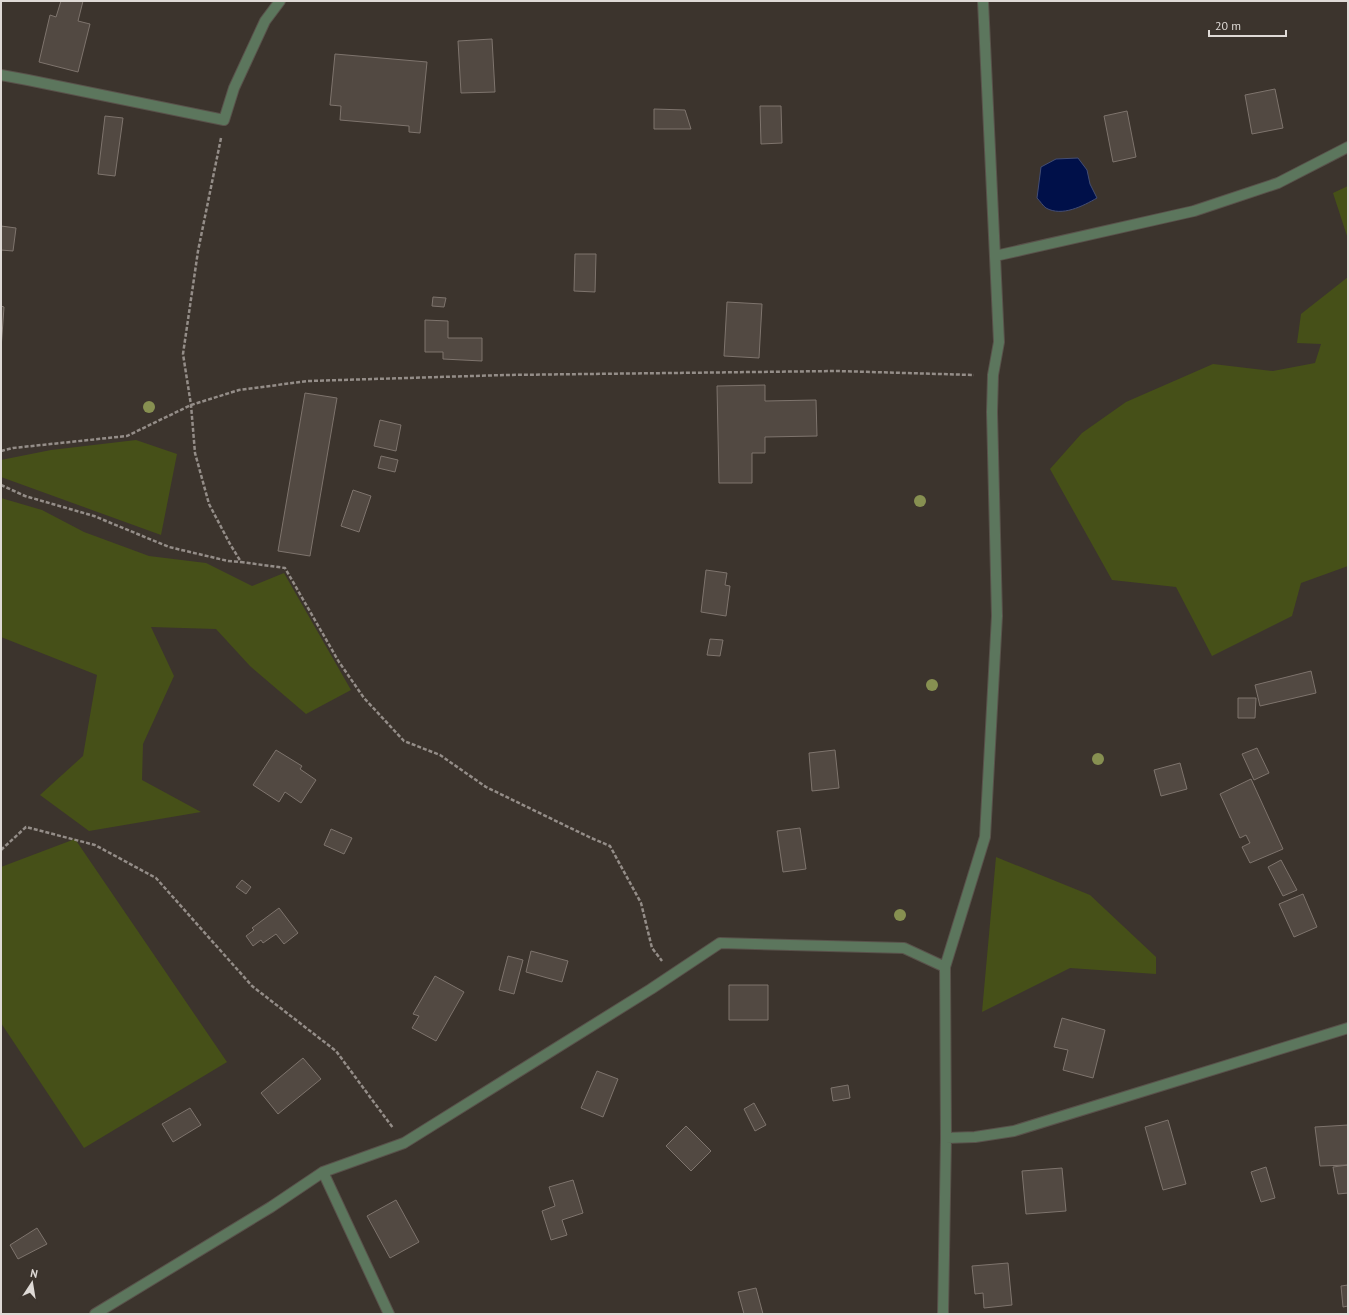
<svg xmlns="http://www.w3.org/2000/svg" width="1349" height="1315" font-family="'PT Sans',sans-serif">
<rect width="100%" height="100%" fill="#3c342d"/>
<path fill="#465018" d="M1348,186V239L1333,193Z
M1348,277V566L1301,583L1292,616L1212,656L1176,587L1112,580L1050,469L1082,433L1126,402L1213,364L1273,371L1315,363L1321,344L1297,343L1301,314Z
M136,440L177,454L161,535L1,477V460L51,450Z
M1,498L42,510L84,532L149,556L206,563L252,586L284,573L351,690L306,714L250,666L216,629L151,627L174,676L143,744L142,780L201,812L89,831L40,795L83,756L97,675L1,637Z
M75,839L227,1062L84,1148L1,1023V867Z
M996,857L1090,895L1156,957V974L1070,968L982,1012Z"/>
<path fill="#001049" stroke="#434d73" d="M1078,158L1087,170L1090,184L1097,198C1083,206 1062,217 1046,208C1043,206 1040,201 1037,198L1041,167L1056,159Z"/>
<path fill="#524942" stroke="#7e746d" d="M61,1H83L78,21L90,24L78,72L39,62L50,15L56,17Z
M492,39L495,92L461,93L458,41Z
M335,54L427,62L420,133L409,132V126L340,120L341,106L330,105Z
M1275,89L1283,128L1252,134L1245,95Z
M760,106H781L782,143L761,144Z
M654,109L685,110L691,129H654Z
M1127,111L1136,157L1113,162L1104,116Z
M105,116L123,118L115,176L98,174Z
M1,226L16,228L13,251L1,250Z
M575,254H596L595,292L574,291Z
M433,297L446,298L444,307L432,306Z
M727,302L762,304L759,358L724,356Z
M1,306L4,307L1,349Z
M425,320L448,321V338H482V361L443,359V352H425Z
M765,385V401L816,400L817,436L765,437V453H752V483H719L717,386Z
M305,393L337,398L310,556L278,551Z
M380,420L401,425L396,451L374,446Z
M381,456L398,460L395,472L378,468Z
M353,490L371,496L359,532L341,526Z
M706,570L727,573L725,585L730,586L726,616L701,612Z
M710,639L723,640L720,656L707,655Z
M1311,671L1316,693L1260,706L1255,685Z
M1238,698H1256L1255,718H1238Z
M1257,748L1269,773L1254,780L1242,754Z
M276,750L302,766L300,769L316,780L301,803L285,792L279,802L253,785Z
M835,750L839,788L812,791L809,753Z
M1180,763L1187,789L1161,796L1154,770Z
M1251,779L1283,849L1250,863L1242,847L1250,843L1246,835L1240,838L1220,794Z
M800,828L806,869L783,872L777,831Z
M331,829L352,838L344,854L324,845Z
M1281,860L1297,890L1283,896L1268,867Z
M242,880L251,887L246,894L236,887Z
M1303,894L1317,927L1294,937L1279,904Z
M279,908L298,933L284,944L276,934L263,943L261,940L253,946L246,936L254,930L252,928Z
M531,951L568,961L562,982L526,972Z
M508,956L523,960L514,994L499,990Z
M435,976L464,992L436,1041L412,1028L419,1016L413,1014Z
M729,985H768V1020H729Z
M1062,1018L1105,1030L1093,1078L1063,1070L1068,1050L1054,1047Z
M303,1058L321,1079L278,1114L261,1093Z
M597,1071L618,1079L603,1117L581,1108Z
M848,1085L850,1098L833,1101L831,1088Z
M754,1103L766,1125L755,1131L744,1109Z
M190,1108L201,1125L173,1142L162,1124Z
M1168,1120L1186,1184L1163,1190L1145,1127Z
M1348,1125V1165L1320,1166L1315,1127Z
M686,1126L711,1151L691,1171L666,1146Z
M1348,1165V1193L1338,1194L1333,1167Z
M1266,1167L1275,1198L1261,1202L1251,1172Z
M1062,1168L1066,1211L1026,1214L1022,1171Z
M573,1180L583,1213L562,1220L567,1235L551,1240L542,1211L555,1206L549,1187Z
M396,1200L419,1242L390,1258L367,1216Z
M37,1228L47,1244L18,1259L10,1245Z
M1008,1263L1012,1305L984,1308L983,1293L975,1294L972,1266Z
M1348,1285V1306L1343,1307L1341,1286Z
M756,1288L763,1314H744L738,1292Z"/>
<g fill="none" stroke-linecap="round" stroke-linejoin="round">
<g stroke="#59524b" stroke-width="12">
<path id="minor" d="M1,75L28,80L224,120L234,88L265,21L280,1
M995,256L1194,211L1278,183L1348,147
M945,967L985,837L997,616L992,412L993,375L999,342L983,1
M323,1172L389,1314
M95,1314L271,1207L323,1172L404,1143L651,989L720,943L904,948L945,967L946,1138L975,1137L1014,1131L1348,1028
M943,1314L946,1138"/>
</g>
<path stroke="#948d88" stroke-width="2.5" stroke-dasharray="4 2" stroke-linecap="butt" d="M221,138L198,251L183,354L191,405L195,453L209,504L230,544L241,562L285,568L339,662L364,698L404,741L440,755L486,787L589,837L610,846L641,903L652,948L662,961
M1,451L13,448L127,436L191,405L239,390L308,381L505,375L837,371L974,375
M1,485L25,496L94,516L169,547L228,561L241,562
M1,850L26,827L95,845L156,878L252,986L336,1051L393,1128"/>
<use href="#minor" stroke="#5c765d" stroke-width="10"/>
</g>
<g fill="#879051">
<circle cx="149" cy="407" r="6"/>
<circle cx="920" cy="501" r="6"/>
<circle cx="932" cy="685" r="6"/>
<circle cx="1098" cy="759" r="6"/>
<circle cx="900" cy="915" r="6"/>
</g>
<rect width="1349" height="1315" fill="none" stroke="#dfdad6" stroke-width="4"/>
<g transform="translate(32 1283) rotate(12)" stroke="#3c342d" stroke-width="3" paint-order="stroke">
<path d="M0-3L7 15L0 10L-7 15Z" fill="#dfdad6"/>
<text y="-6" font-size="11" font-weight="bold" text-anchor="middle" fill="#dfdad6">N</text>
</g>
<path d="M1209 30v6h77v-6" fill="none" stroke="#dfdad6" stroke-width="2"/>
<text x="1215" y="30" font-size="12" fill="#dfdad6" stroke="#3c342d" stroke-width="3" paint-order="stroke">20 m</text>
</svg>
